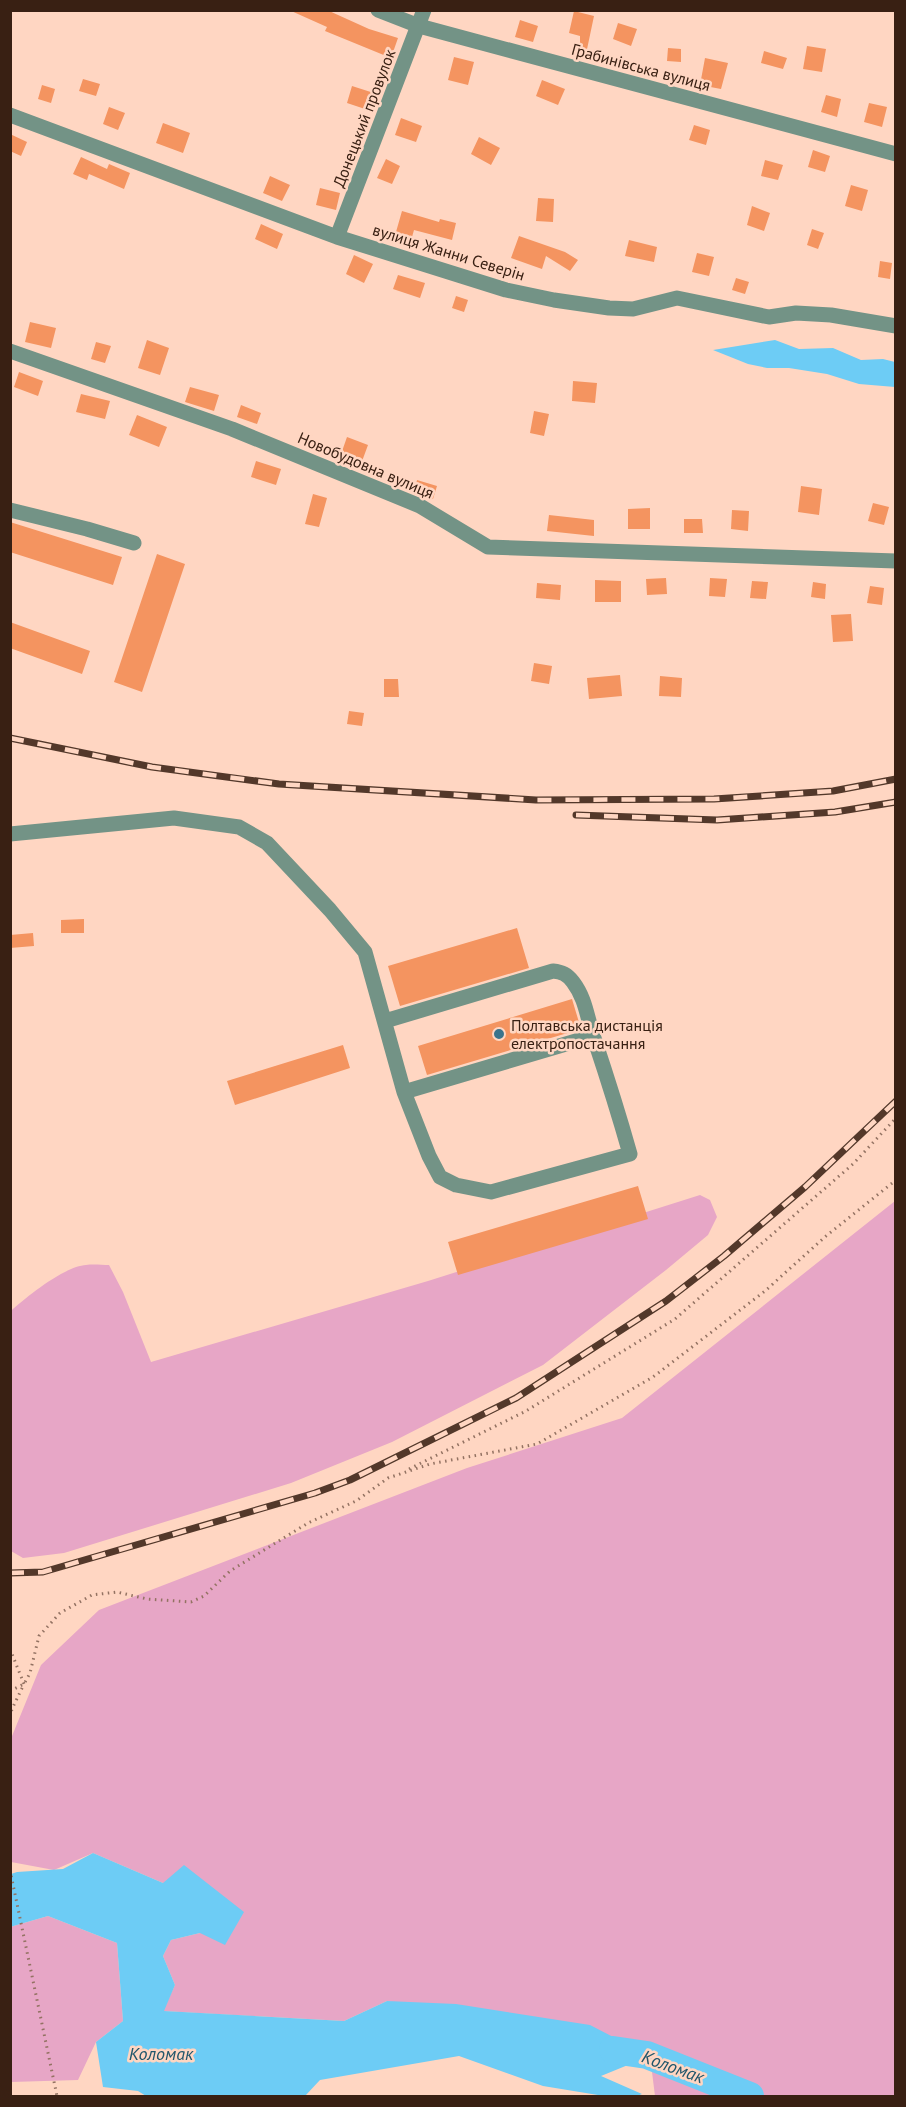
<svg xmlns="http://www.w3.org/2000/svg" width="906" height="2107" font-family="'PT Sans',sans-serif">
<rect width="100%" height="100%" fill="#ffd6c2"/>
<path fill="#e7a6c6" d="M700,1195L710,1200L717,1217L708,1235L666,1270L543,1365L392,1442L291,1483L64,1553L23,1558L11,1551V1311C26,1297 65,1266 86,1265C93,1264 102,1265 109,1265L123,1292L151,1362L428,1281Z
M895,1201V2096H655L650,2056L387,2001L344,2021L163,2011L175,1985L163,1956L171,1940L200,1933L163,1883L93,1853L54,1870L11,1862L10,1741L41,1665L99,1610L467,1468L622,1418Z
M48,1916L117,1943L123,2021L96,2042L78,2080L11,2082L10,1927Z"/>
<path fill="#6dccf5" d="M775,340L799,349L833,348L861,360L883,359L895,362V387L859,384L827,374L789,368H767L748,364L713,350Z
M93,1853L163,1883L184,1865L244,1912L225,1945L200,1933L171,1940L163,1956L175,1985L164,2011L344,2021L387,2001L456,2004L590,2025L650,2056L601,2076L642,2094L637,2096H604L543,2086L459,2056L320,2080L305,2096H146L138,2091L103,2087L96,2042L123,2021L117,1943L48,1916L10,1927L11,1874L17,1872L63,1869Z"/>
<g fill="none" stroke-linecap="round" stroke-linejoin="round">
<path stroke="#6dccf5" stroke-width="28" d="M613,2050L647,2055L750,2096"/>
</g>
<path fill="#f49460" d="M289,10H327L369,29L398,38L391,58L325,31L327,27Z
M574,11L594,16L586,54H580V36L569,33Z
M520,20L538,26L533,42L515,37Z
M618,23L637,29L631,46L613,39Z
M807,46L826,49L822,72L803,69Z
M668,48L681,49V62L667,61Z
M764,51L787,58L783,69L761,63Z
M454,57L474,62L468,85L448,80Z
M705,58L728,63L721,89L700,85Z
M83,79L100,84L96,96L79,91Z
M542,80L565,89L558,105L536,96Z
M42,85L55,89L51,103L38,99Z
M352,86L377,94L371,111L347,103Z
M826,95L841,99L837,117L821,112Z
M869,103L887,107L882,127L864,122Z
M109,107L125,113L118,130L103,124Z
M401,118L422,126L416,142L395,135Z
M163,123L190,133L183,153L156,143Z
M694,125L710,130L706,145L689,140Z
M10,134L27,142L21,156L10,151Z
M479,137L500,148L491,165L471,154Z
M813,150L830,156L825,172L808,167Z
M81,157L107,169L109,164L130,173L124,189L89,174L87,180L73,174Z
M386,159L400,166L392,184L377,178Z
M765,160L783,165L778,180L761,176Z
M270,176L290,185L282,201L263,193Z
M851,185L868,190L862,211L845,206Z
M320,188L340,193L336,210L316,205Z
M538,198L554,199L553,222L536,221Z
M752,206L770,213L764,231L747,225Z
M402,211L439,222L440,219L456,223L452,240L414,230L412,237L396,232Z
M261,224L283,234L277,249L255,239Z
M812,229L824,233L818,249L807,245Z
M519,236L565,252L578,260L570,271L546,256L542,269L511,258Z
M629,240L657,247L654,262L625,256Z
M697,253L714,257L709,276L692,272Z
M354,255L373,264L364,283L346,274Z
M880,261L892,263L890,279L878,277Z
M398,275L425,283L420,298L393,289Z
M736,278L749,282L745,294L732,290Z
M456,296L468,300L464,312L452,308Z
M30,322L56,328L51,348L25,342Z
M147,340L169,348L160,375L138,368Z
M96,342L111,346L105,363L91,359Z
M19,372L43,381L38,396L14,387Z
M573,381L597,383L595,403L572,401Z
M190,387L219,395L214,411L185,402Z
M81,394L110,401L105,419L76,412Z
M241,405L261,413L257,424L237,417Z
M534,411L549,414L544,436L530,433Z
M137,415L167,427L159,447L129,435Z
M347,437L368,445L361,464L340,457Z
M256,461L281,469L276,485L251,477Z
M417,480L437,486L433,499L414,493Z
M801,486L822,489L819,515L798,512Z
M313,494L327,498L319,527L305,524Z
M873,503L889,507L884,525L868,521Z
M650,508V529H628V509Z
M732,510L749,511L748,531L731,529Z
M549,515L594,520V536L547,531Z
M684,519H702L703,533H684Z
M10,522L122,557L113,585L10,552Z
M157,554L185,564L142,692L114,682Z
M666,578L667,594L647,595L646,579Z
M710,578L727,579L725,597L709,596Z
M595,580L621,581V602H595Z
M752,581L768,582L766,599L750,598Z
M813,582L826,584L825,599L811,597Z
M537,583L561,585L560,600L536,598Z
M870,586L884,588L882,605L867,603Z
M851,614L853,641L833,642L831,615Z
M10,622L90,651L82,674L10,648Z
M534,663L552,666L549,684L531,681Z
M620,675L622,696L589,699L587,678Z
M660,676L682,678L681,697L659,696Z
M384,679H398L399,697H384Z
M349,711L364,713L362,726L347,724Z
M84,919V933H61V920Z
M517,928L529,968L400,1006L388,966Z
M33,933L34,946L10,948V935Z
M572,999L581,1029L427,1075L418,1046Z
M343,1045L350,1068L235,1105L227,1081Z
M638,1186L648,1219L458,1275L448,1242Z"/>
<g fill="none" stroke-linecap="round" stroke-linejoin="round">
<path stroke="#937262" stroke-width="3" stroke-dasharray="1.5 4.5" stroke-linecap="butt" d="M409,1469L526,1411L675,1319L853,1164L896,1118
M10,1649L24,1684L12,1709L10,1717
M10,1691L24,1684L30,1673L39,1636L60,1613L92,1595L117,1592L147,1599L191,1602L204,1596L230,1571L308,1523L356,1501L388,1478L430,1464L537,1444L653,1377L765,1291L826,1236L896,1180
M10,1870L57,2096"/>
<path stroke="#739386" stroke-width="15" d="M378,10L419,26L896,154
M10,115L337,237L506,290L554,300L609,308L633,309L677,298L769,317L796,313L831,315L896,326
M337,237L424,10
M10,351L232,429L420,506L488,547L896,561
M10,510L87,529L134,543
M10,834L174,818L239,827L267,843L330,910L365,952L404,1092L593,1036
M385,1021L553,971C562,972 567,974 573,982C586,999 587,1018 594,1038C607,1077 619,1115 630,1154L491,1192L456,1185L440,1177L429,1156L404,1092"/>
<g stroke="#53382a" stroke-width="7">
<path id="rail" d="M10,738L152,767L279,784L536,800L714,799L833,791L896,779
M576,815L717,820L835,812L896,802
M10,1573L43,1572L315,1493L350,1480L516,1398L666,1301L724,1256L805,1187L896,1101"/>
</g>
<use href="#rail" stroke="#ffd6c2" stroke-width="4.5" stroke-dasharray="14" stroke-linecap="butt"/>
</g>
<circle fill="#3a748c" stroke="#ffd6c2" stroke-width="2" cx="499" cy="1034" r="6"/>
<g text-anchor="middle" stroke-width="5" stroke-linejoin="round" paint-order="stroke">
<g font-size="16" fill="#392013" stroke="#ffd6c2">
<text transform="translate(641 67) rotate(15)" y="6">Грабинівська вулиця</text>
<text transform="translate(364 118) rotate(-69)" y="6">Донецький провулок</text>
<text transform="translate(449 252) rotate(17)" y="6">вулиця Жанни Северін</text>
<text transform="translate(366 465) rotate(23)" y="6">Новобудовна вулиця</text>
</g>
<g font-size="16" fill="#392013" stroke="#ffd6c2" text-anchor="start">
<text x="511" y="1031">Полтавська дистанція<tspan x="511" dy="18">електропостачання</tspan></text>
</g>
<g font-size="18" font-style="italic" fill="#21566b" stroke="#ffd6c2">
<text x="161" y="2060">Коломак</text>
<text transform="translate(673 2067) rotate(20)" y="6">Коломак</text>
</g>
</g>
<rect width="906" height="2107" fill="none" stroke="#392013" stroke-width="24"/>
</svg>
